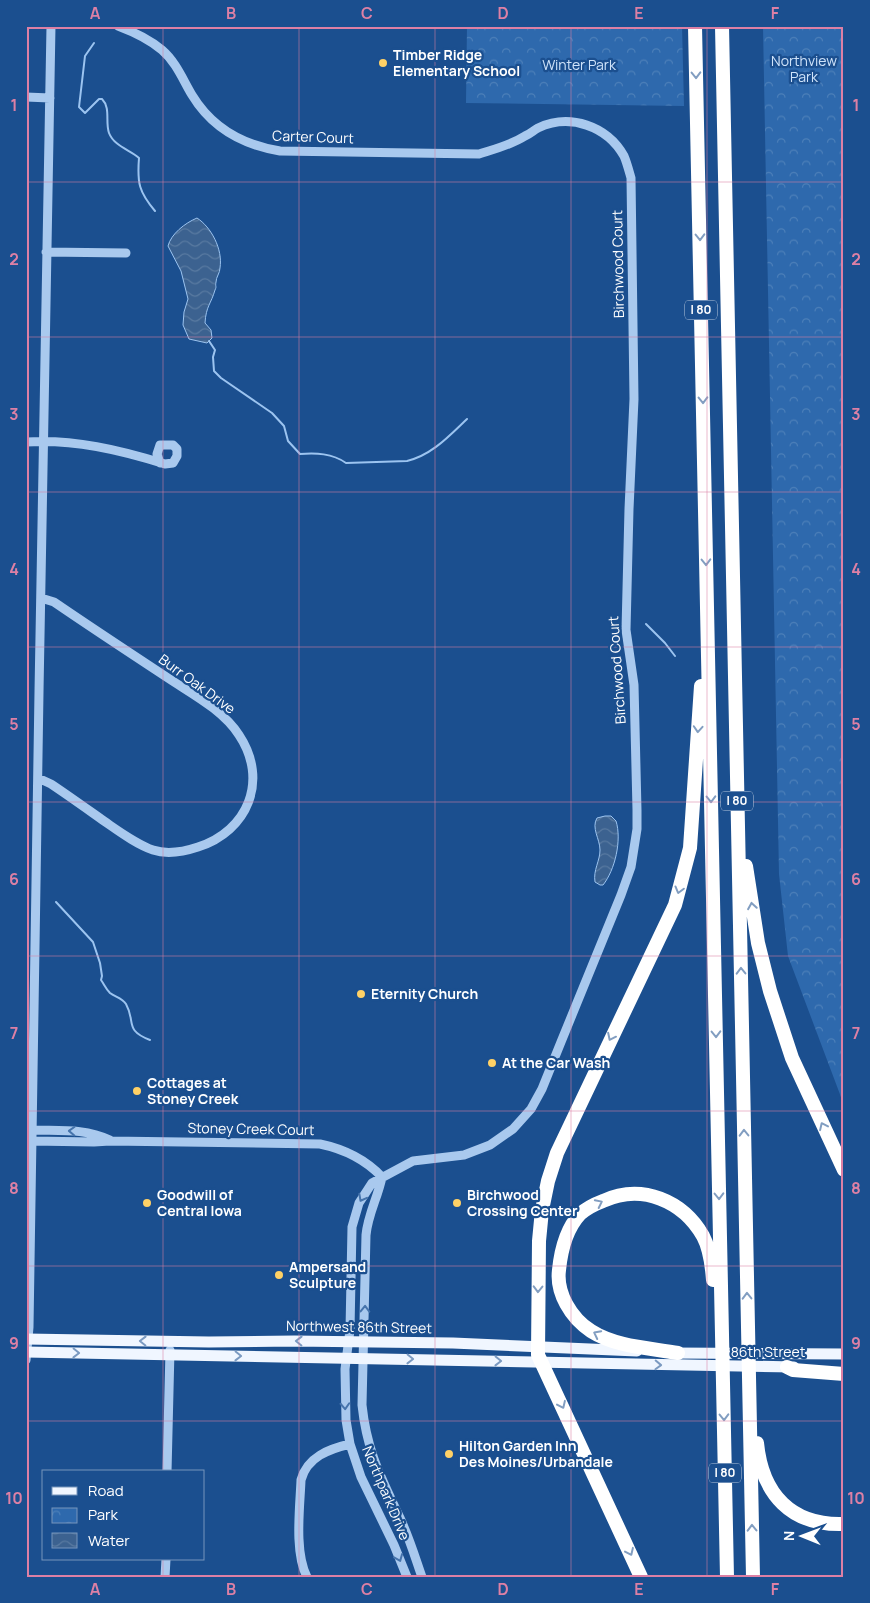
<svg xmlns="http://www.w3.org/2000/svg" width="870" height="1603" font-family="Manrope,sans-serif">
<defs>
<pattern id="park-crowns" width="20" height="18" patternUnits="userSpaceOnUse" patternTransform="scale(1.25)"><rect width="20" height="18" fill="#2e69ad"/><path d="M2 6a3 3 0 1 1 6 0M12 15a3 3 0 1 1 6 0" fill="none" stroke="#4d80b9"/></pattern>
<pattern id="water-waves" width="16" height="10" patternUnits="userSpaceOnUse" patternTransform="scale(1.25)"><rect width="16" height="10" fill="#3c6290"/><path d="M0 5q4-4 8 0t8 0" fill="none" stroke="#597aa1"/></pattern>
</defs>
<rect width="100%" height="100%" fill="#1b4f8f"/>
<path fill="url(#park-crowns)" d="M467,26H682L684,106L466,103Z
M763,26H844V1105L788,956L779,874Z"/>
<path fill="url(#water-waves)" stroke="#9cc4f0" d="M197,218C211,227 223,249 220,268C220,273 216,277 216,282C215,287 217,286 215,290C211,304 206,306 205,323L211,330L212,338L207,343L189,339L183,325L184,312L188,299L181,271L168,246C171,234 185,223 197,218Z
M605,816H611L616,821C622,840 615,870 603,885H600L595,882C593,870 600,861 600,850C600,839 591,828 597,818Z"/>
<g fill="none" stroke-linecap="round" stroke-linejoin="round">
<path stroke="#9cc4f0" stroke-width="2" d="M94,43L85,56L79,107L85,113L99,99H102C111,108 105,122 109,133C114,146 130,150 139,158C137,183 139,192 155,211
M209,341L215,350L213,357L214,371L221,378L272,413L284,426L288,441L300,454C316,453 332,453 346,463L407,461C432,455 449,436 467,419
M646,624L665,643L675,656
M56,902L93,942L100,963L102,976L101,980C104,984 106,989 110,993C115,997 122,998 126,1004C136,1022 124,1030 150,1040"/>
<path stroke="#a9c9ee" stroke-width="9" d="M118,26C134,32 149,39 162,50C176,62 183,80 192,95C212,128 243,145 280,151L479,154C495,149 511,145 525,136C530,134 534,130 538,128C570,113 607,126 624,156C627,163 629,171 631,178L634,399L629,509L626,630L634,685L637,810V829L631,867L621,895L561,1042L542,1089L531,1109L513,1129L490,1145L464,1155L413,1161L372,1183L359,1203L352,1227L350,1330L345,1369L346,1420L350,1444L361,1477L394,1545L407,1577
M26,97L50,98
M46,252L126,253
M26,442C74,439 120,450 165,464L173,463L177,456V449L173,445H160L157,454L160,463
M38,778L51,784C69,796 87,809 104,821C120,832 136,844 153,850C168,855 183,852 198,847C248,831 269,780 239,735C223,710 192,694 168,678C130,653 92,628 54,602L41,598
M32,1130C60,1131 84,1128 110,1140
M32,1141L94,1142L110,1141L320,1144C344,1149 365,1159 382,1177
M382,1177C378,1197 368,1214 366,1235L362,1405C367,1452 381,1477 400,1518C409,1537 415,1557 422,1577
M26,1360L29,1327C36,893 42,460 51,26
M167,1472L170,1350
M165,1577L166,1559
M307,1577C294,1552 300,1507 301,1480C307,1457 329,1449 350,1444"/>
<path stroke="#f0f6ff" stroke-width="11" d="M26,1339L209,1342L294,1341L453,1343L637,1351
M26,1352L794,1367
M670,1353L844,1354"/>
<path stroke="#fff" stroke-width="14" d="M695,26L727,1577
M722,26L753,1577
M746,866L758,943L770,991L792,1058L844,1170
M678,1353C650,1348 616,1347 591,1331C571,1318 556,1293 559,1270C561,1250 566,1229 580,1214C587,1208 595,1204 603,1201C642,1183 683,1201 703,1236C710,1249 712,1266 713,1280
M787,1367L793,1370L844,1374
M757,1443C762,1494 791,1526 844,1524
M641,1577L538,1355L539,1241L542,1210L548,1181L557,1153L675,905L690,848L701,686"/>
</g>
<defs><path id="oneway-chevron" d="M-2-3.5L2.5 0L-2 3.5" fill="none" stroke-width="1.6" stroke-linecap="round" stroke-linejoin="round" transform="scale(1.25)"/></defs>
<g stroke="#829ec1">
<use href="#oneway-chevron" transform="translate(696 75) rotate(89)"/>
<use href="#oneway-chevron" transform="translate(700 237) rotate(89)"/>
<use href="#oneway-chevron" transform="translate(703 400) rotate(89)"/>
<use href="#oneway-chevron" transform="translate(706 562) rotate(89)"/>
<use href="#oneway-chevron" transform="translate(698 729) rotate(94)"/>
<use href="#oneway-chevron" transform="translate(711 799) rotate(89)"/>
<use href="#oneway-chevron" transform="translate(679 890) rotate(105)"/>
<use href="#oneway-chevron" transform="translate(752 906) rotate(-99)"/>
<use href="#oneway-chevron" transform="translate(741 971) rotate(-91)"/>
<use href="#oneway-chevron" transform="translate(716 1034) rotate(89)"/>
<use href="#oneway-chevron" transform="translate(611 1037) rotate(116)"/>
<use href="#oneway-chevron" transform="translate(823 1126) rotate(-115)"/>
<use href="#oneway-chevron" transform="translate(744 1133) rotate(-91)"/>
<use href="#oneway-chevron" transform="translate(719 1196) rotate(89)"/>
<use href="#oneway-chevron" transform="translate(599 1203) rotate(-26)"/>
<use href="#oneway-chevron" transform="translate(538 1289) rotate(91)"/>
<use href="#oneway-chevron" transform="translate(747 1296) rotate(-91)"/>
<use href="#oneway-chevron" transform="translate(597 1334) rotate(-153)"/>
<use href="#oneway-chevron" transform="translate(562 1405) rotate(65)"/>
<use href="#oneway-chevron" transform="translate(724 1417) rotate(89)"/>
<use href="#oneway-chevron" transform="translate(752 1528) rotate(-91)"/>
<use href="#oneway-chevron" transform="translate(630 1552) rotate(65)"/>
</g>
<g stroke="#4674ac">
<use href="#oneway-chevron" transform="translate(72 1131) rotate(-178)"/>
<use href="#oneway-chevron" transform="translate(362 1198) rotate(118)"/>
<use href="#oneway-chevron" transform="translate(365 1309) rotate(-89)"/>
<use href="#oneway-chevron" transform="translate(345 1406) rotate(87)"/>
<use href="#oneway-chevron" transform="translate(399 1558) rotate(68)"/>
</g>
<g stroke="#7b9ac1">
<use href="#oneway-chevron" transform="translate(143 1341) rotate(-179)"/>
<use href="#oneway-chevron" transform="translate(299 1341) rotate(-179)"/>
<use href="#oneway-chevron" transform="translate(76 1353) rotate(1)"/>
<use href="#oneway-chevron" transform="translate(238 1356) rotate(1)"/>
<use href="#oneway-chevron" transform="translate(410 1359) rotate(1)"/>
<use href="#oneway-chevron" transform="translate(498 1361) rotate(1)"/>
<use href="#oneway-chevron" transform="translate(658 1365) rotate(2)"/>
</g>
<path fill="none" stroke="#dd80a5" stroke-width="1" stroke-opacity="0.55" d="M163,26V1472M299,26V1577M435,26V1577M571,26V1577M707,26V1577M26,182H844M26,337H844M26,492H844M26,647H844M26,802H844M26,956H844M26,1111H844M26,1266H844M26,1421H844M163,1559V1577"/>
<g fill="#ffd166" stroke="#1b4f8f" stroke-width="2">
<circle cx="383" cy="63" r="5"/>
<circle cx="361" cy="994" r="5"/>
<circle cx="492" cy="1063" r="5"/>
<circle cx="137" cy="1091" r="5"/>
<circle cx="147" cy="1203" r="5"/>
<circle cx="457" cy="1203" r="5"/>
<circle cx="279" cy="1275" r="5"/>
<circle cx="449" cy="1454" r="5"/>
</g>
<g text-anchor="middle" stroke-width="4.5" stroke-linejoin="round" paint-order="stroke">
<g fill="#1b4f8f" stroke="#bbcadd" stroke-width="1">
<rect x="685" y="300.5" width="32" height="19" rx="4"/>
<rect x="721" y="791.5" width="32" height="19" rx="4"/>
<rect x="709" y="1463.5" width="32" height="19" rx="4"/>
</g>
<g font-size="12" font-weight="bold" fill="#fff">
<text x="701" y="314">I 80</text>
<text x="737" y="805">I 80</text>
<text x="725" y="1477">I 80</text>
</g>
<g font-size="14" font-weight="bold" fill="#fff" stroke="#1b4f8f" text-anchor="start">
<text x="393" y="60">Timber Ridge<tspan x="393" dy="16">Elementary School</tspan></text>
<text x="371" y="999">Eternity Church</text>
<text x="502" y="1068">At the Car Wash</text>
<text x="147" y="1088">Cottages at<tspan x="147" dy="16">Stoney Creek</tspan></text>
<text x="157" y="1200">Goodwill of<tspan x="157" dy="16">Central Iowa</tspan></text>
<text x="467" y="1200">Birchwood<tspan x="467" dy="16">Crossing Center</tspan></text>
<text x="289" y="1272">Ampersand<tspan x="289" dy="16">Sculpture</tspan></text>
<text x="459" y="1451">Hilton Garden Inn<tspan x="459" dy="16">Des Moines/Urbandale</tspan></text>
</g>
<g font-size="14" fill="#cfe3fa" stroke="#1b4f8f">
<text x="804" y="66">Northview<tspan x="804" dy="16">Park</tspan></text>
<text x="579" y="70">Winter Park</text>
</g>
<g font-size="14" fill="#fff" stroke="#1b4f8f">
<text transform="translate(313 137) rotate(2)" y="5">Carter Court</text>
<text transform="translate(618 264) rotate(-91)" y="5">Birchwood Court</text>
<text transform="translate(617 670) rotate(-94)" y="5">Birchwood Court</text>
<text transform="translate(197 684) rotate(36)" y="5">Burr Oak Drive</text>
<text transform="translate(251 1129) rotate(1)" y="5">Stoney Creek Court</text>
<text transform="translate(359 1327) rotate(1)" y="5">Northwest 86th Street</text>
<text x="768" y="1357">86th Street</text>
<text transform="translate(386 1493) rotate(67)" y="5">Northpark Drive</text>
</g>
</g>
<rect width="870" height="1603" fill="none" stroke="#1b4f8f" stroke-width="55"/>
<rect x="42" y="1470" width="162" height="90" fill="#1b4f8f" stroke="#7695bc"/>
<rect x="52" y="1487" width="25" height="8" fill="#f0f6ff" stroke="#7695bc"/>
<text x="88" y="1496" font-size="15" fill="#ffffff">Road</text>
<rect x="52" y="1508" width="25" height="15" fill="url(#park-crowns)" stroke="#7695bc"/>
<text x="88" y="1520" font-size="15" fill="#ffffff">Park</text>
<rect x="52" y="1533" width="25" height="15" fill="url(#water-waves)" stroke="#7695bc"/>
<text x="88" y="1546" font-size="15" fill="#ffffff">Water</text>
<g transform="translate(802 1536) rotate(271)" stroke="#1b4f8f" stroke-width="4" paint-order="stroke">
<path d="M0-4L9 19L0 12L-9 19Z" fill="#ffffff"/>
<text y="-8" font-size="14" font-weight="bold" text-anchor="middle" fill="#ffffff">N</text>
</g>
<rect x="28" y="28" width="814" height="1548" fill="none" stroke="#dd80a5" stroke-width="2"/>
<g font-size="16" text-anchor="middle" font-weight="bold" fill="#dd80a5">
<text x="95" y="19">A</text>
<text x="231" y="19">B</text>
<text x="367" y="19">C</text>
<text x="503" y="19">D</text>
<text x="639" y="19">E</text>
<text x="775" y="19">F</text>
<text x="14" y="111">1</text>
<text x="856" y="111">1</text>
<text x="14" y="265">2</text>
<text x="856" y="265">2</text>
<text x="14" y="420">3</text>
<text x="856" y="420">3</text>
<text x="14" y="575">4</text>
<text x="856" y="575">4</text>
<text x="14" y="730">5</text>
<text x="856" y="730">5</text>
<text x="14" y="885">6</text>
<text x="856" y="885">6</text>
<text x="14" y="1039">7</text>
<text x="856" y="1039">7</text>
<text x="14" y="1194">8</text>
<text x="856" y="1194">8</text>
<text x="14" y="1349">9</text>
<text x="856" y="1349">9</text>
<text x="14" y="1504">10</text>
<text x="856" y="1504">10</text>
<text x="95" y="1595">A</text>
<text x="231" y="1595">B</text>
<text x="367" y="1595">C</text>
<text x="503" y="1595">D</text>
<text x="639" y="1595">E</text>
<text x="775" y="1595">F</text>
</g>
</svg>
